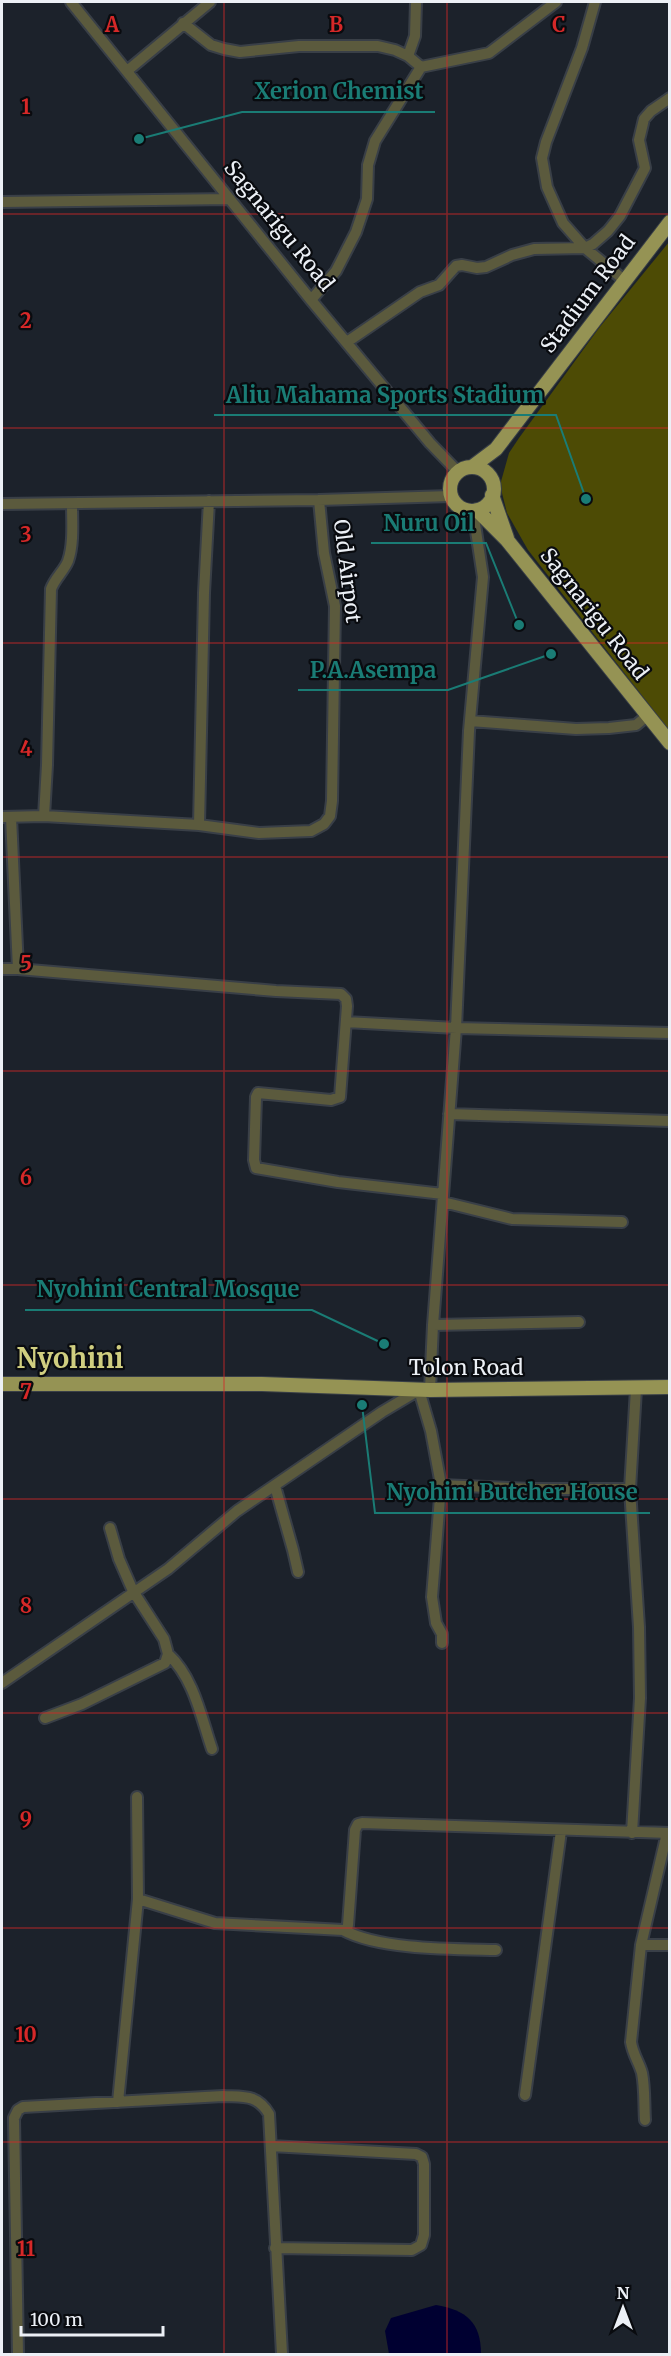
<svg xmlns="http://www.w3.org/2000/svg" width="671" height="2356" font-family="Merriweather,serif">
<rect width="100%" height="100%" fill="#1c222b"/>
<path fill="#4d4b05" d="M669,242V730L528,550L507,513L500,485L509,453L519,438L599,328Z"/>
<path fill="#000031" d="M436,2305C466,2310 481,2322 481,2354H389L385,2331L391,2318Z"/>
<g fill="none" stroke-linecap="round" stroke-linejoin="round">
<g stroke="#393f47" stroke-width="14">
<path id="minor" d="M71,2L311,300L430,443L458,472
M595,2L582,48L546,142L542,158L547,187L563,223L585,248L624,280
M183,23L211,45L224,49L240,52L299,46H378L395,50L408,56L421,67
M408,56L415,36L416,2
M127,71L210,2
M2,202L230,199
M311,300L336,271L356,232L367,199L368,165L375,141L421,67L489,53L556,2
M347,342L420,292L439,285L456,266L462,265L477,268L486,267L512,255L534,249L585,248L593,244L608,231L620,216L645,168L639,140L644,119L651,111L670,98
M2,504L319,500L451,496
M470,721L576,729L609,728L636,725L647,716
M44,816L47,765L51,589C55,578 64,571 68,561C74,544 72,521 72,504
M2,817L44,816L199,825L259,833L311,831L324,824L330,816L332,801L335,606L324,553L319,500
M11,817L18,969
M199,825L204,593L209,501
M2,969H18L276,991L341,994L346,999L347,1006L340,1097L331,1100L258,1093L256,1097L254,1160L256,1168L338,1182L443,1194
M346,1022L456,1028L670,1033
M449,1114L670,1121
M443,1202L512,1219L622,1222
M433,1325L579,1322
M430,1390L433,1325L456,1028L469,731L483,577L473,511
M441,1485L531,1489H630
M275,1486L293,1550L298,1572
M168,1654C194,1678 201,1717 212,1749
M2,1683L168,1569L237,1511L382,1412L419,1390L431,1431L441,1485L432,1597L436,1623L442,1634V1643
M45,1718L82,1704L165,1663L168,1654L164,1639L133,1591L119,1559L110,1528
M632,1833L640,1698L639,1627L630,1489L636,1389
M138,1899L215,1923L343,1930L347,1929L348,1925L355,1830L358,1824L362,1823L670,1833
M343,1930C380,1950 453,1949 496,1950
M641,1945H670
M525,2095L561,1831
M118,2102L138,1899L137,1797
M645,2120C644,2105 645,2088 642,2073C639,2062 633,2055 631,2042L641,1945L667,1833
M271,2146L416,2154L422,2157L424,2164V2235L421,2245L412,2250L275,2248
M18,2354L14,2118L18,2110L23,2107L223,2096C244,2097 257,2094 269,2114L282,2354"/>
</g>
<g stroke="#393f47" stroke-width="16">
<path id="major" d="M472,467L496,449L670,222
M450 489a22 22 0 1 1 44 0a22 22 0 1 1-44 0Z
M492,495L507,538
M477,510L507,540L670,743
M2,1384H262L430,1390L670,1387"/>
</g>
<use href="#minor" stroke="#5b5a3d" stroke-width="10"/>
<use href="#major" stroke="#959354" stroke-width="14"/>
</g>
<path fill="none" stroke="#d62828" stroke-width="1.5" stroke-opacity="0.55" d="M224,2V2354M447,2V2354M2,214H670M2,428H670M2,643H670M2,857H670M2,1071H670M2,1285H670M2,1499H670M2,1713H670M2,1928H670M2,2142H670"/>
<g text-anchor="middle" stroke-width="4.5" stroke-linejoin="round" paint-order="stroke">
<g font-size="21" fill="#ecf0f6" stroke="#090b0f">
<text transform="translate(279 226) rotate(51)" y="7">Sagnarigu Road</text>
<text transform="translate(588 294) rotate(-53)" y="7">Stadium Road</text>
<text transform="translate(347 571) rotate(83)" y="7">Old Airpot</text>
<text transform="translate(594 614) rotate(52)" y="7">Sagnarigu Road</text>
<text x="466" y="1375">Tolon Road</text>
</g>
<g font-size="27" font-weight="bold" fill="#d0ce80" stroke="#090b0f">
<text x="70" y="1368">Nyohini</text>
</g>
</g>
<g font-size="20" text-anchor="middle" font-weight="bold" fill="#d62828" stroke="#090b0f" stroke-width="4.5" stroke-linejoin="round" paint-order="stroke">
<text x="112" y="32">A</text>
<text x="336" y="32">B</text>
<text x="559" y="32">C</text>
<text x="26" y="114">1</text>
<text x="26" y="328">2</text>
<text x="26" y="542">3</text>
<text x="26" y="756">4</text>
<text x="26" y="971">5</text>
<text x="26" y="1185">6</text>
<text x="26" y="1399">7</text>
<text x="26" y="1613">8</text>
<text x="26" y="1827">9</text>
<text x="26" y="2042">10</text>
<text x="26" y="2256">11</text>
</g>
<path fill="none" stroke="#1a7c75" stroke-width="2" d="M139 139L242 112H435M586 499L556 415H214M519 625L486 543H371M551 654L448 690H298M384 1344L312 1310H25M362 1405L375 1513H650"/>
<g fill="#1a7c75" stroke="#090b0f" stroke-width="2">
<circle cx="139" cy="139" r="6"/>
<circle cx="586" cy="499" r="6"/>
<circle cx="519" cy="625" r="6"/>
<circle cx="551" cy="654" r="6"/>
<circle cx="384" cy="1344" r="6"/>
<circle cx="362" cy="1405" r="6"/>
</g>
<g font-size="22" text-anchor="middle" font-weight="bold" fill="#1a7c75" stroke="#090b0f" stroke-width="4.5" stroke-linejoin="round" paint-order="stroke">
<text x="339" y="99">Xerion Chemist</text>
<text x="385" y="403">Aliu Mahama Sports Stadium</text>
<text x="429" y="531">Nuru Oil</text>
<text x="373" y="678">P.A.Asempa</text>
<text x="168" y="1297">Nyohini Central Mosque</text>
<text x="512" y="1500">Nyohini Butcher House</text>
</g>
<rect width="671" height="2356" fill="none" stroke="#ecf0f6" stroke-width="6"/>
<g transform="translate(623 2308)" stroke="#090b0f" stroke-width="4.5" paint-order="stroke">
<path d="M0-4.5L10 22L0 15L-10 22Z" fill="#ecf0f6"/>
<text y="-9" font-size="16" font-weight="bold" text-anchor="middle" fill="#ecf0f6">N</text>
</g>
<path d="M21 2326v9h142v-9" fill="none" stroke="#ecf0f6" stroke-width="3"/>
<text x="30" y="2326" font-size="18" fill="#ecf0f6" stroke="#090b0f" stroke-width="4.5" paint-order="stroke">100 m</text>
</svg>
